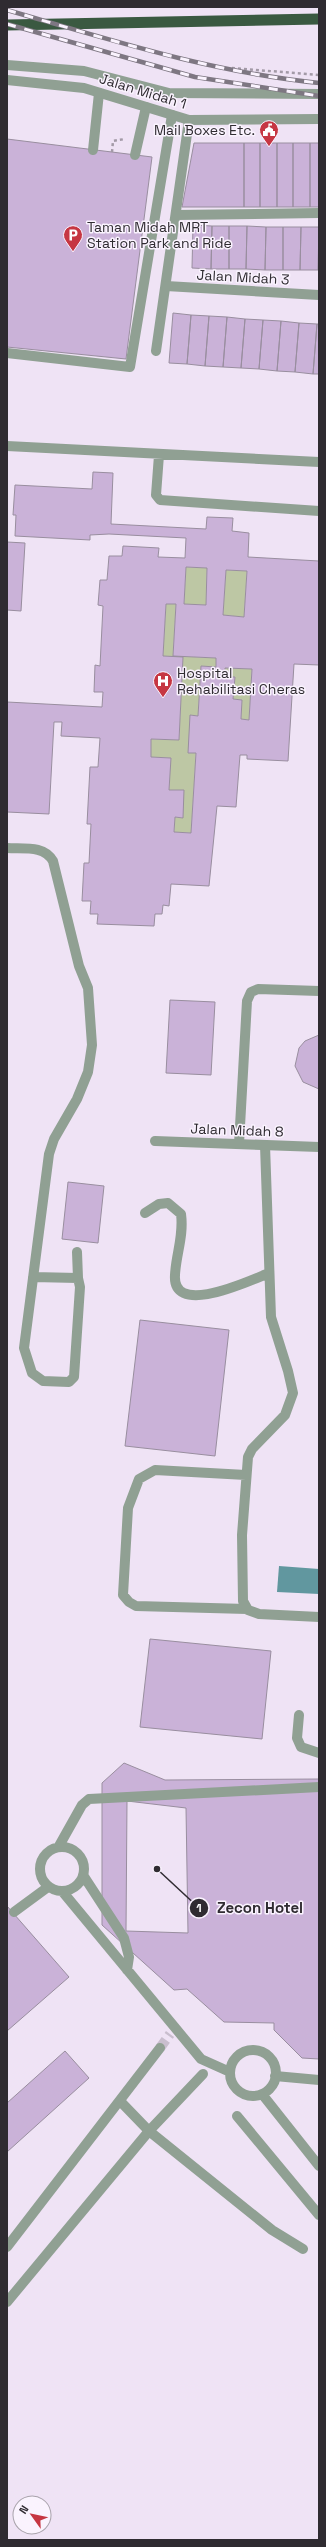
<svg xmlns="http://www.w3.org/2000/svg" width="326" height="2547" font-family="'Space Grotesk',sans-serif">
<rect width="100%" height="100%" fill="#efe3f5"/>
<path fill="#bdc7a4" d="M186,567L207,568L206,605L184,604Z
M226,570L247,571L244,617L223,615Z
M166,604H176L173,656L216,658V667L201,666L198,716L191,715L189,753H196L191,833L174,832L175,817L182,818L183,790H169L170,758L151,757V739L179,740L183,658L163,656Z
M225,668L252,669L249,720L241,719L242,700L233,699L235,677H225Z"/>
<path fill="#61979f" d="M279,1566L319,1569V1594L277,1592Z"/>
<path fill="#cab2d8" stroke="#998e9f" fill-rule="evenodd" d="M7,139L152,157L126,359L7,347Z
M194,143H244V207H182Z
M244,143H260V207H244Z
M260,143H277V207H260Z
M277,143H293V207H277Z
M293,143H310V207H293Z
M310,143H319V207H310Z
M193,225L212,226L211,269L192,268Z
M212,226H229V269H211Z
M229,226H247L246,269H229Z
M247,226L266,227L265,270L246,269Z
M266,227H283V270H265Z
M283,227H301L300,270H283Z
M301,227H319L318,270H300Z
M173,313L191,315L187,364L169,363Z
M191,315L209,316L205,366L187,364Z
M209,316L227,317L223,367L205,366Z
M227,317L245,319L241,368L223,367Z
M245,319L263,320L259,369L241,368Z
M263,320L281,321L277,371L259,369Z
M281,321L299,323L295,372L277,371Z
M299,323L317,324L313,374L295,372Z
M317,324H319V374H313Z
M93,472L113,473L111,524L206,529L207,517L233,518L232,531L249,533L248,557L319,561V665L294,664L288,761L247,759V755H240L236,807L217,806L209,886L171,884L169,906L163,905L162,914H155L154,926L97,924L98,914H90L91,901H82L84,863H89L91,824H87L90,767H98L100,738L61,736L62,722H54L49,814L7,812V702L102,707L103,692H94L95,665L100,666L103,606L98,605L100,580H107L109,556H122L123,546L159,548L158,557L185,558L186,538L109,534L90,535V540L15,536L16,515H13L15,485L92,489ZM186,567L207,568L206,605L184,604ZM226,570L247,571L244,617L223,615ZM166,604H176L173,656L216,658V667L201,666L198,716L190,715L188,753H196L191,833L174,832L175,817L183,818L184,790H169L171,758L151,757V739L179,740L183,657L163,656ZM225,668L252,669L249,720L241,719L242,700L233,699L235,677H225Z
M7,542L25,543L21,611L7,610Z
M170,1000L215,1002L211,1075L166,1073Z
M319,1035V1089L303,1082L295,1066L299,1048L305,1041Z
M68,1182L104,1186L98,1243L62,1239Z
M140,1320L229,1330L215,1456L125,1446Z
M150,1639L271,1651L262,1739L140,1727Z
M124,1763L165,1780L319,1779V2059L302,2058L274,2030V2023L224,2022L187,1989L174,1990L102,1925V1783Z
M127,1801L186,1808L188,1933L126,1931Z
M7,1906L69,1977L7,2031Z
M65,2051L89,2078L7,2152V2103Z"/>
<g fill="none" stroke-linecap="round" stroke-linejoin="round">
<path stroke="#c9bece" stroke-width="10" stroke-dasharray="10 5" stroke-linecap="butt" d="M160,2048L170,2034"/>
<path stroke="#a39aa7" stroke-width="2.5" stroke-dasharray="3 3" stroke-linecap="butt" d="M232,68L319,75
M112,152L113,141L125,139"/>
<path stroke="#90a093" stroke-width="10" d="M93,150L99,93
M135,155L146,107
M176,215L319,213
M156,351L189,120
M7,353L130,367L172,115
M7,446L319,462
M159,455L156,495L160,500L319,511
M7,848C24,849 44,845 53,861L79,966L88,988L92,1045L88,1072L77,1099L54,1139L49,1154L24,1348L32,1373L43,1381L69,1382L74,1377L80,1287L78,1278L77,1252
M239,1144L247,1001L251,992L258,989L319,991
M265,1145L271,1317L288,1371L293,1393L285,1415L252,1449L248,1457L242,1535L243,1601L248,1610L259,1614L319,1617
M145,1213L159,1204L168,1203L181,1214C184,1236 176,1254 175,1275C172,1318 251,1280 269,1273
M33,1277L78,1278
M246,1475L155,1470L139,1479L128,1508L123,1595L129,1602L136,1606L247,1609
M299,1715L297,1738L301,1747L319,1753
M59,1846L82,1805L89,1799L319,1787
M40 1869a22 22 0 1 1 44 0a22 22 0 1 1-44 0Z
M83,1875L124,1938L129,1957L127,1970
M62,1891L201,2059L230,2072
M14,1912L48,1887
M230 2073a23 23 0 1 1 46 0a23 23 0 1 1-46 0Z
M275,2076L319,2080
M262,2094L319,2166
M120,2101L149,2131L272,2230L303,2249
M237,2116L319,2215"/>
<path stroke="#90a093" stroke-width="10" d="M7,65L84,71L169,93L319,94
M7,80L84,88L189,120L319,119
M166,286L319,295
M155,1141L319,1147
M7,2247L160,2048
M7,2302L149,2131L203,2074"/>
<path stroke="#3a5941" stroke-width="11" d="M7,25L319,19"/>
<g stroke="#7e7782" stroke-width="4.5">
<path id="rail" d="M7,10C111,40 210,72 319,83
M7,24L195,77L319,96"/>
</g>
<use href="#rail" stroke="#faf3fe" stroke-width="3" stroke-dasharray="9" stroke-linecap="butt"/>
</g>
<defs>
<g id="civic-pin" transform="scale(1)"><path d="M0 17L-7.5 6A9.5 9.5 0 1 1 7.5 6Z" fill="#c63642" stroke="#faf3fe"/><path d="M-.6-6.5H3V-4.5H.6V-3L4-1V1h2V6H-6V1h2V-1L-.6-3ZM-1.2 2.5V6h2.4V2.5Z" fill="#fff"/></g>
<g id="parking-pin" transform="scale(1)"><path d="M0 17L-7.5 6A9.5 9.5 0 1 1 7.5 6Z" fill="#c63642" stroke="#faf3fe"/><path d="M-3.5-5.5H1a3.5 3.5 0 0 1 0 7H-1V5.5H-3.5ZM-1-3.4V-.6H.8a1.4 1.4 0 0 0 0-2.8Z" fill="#fff"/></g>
<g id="hospital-pin" transform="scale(1)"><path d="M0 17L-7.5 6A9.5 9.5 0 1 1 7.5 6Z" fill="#c63642" stroke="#faf3fe"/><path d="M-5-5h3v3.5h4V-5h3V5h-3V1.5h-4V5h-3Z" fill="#fff"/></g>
</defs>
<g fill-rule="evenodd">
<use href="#civic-pin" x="269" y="130"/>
<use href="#parking-pin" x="73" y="235"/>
<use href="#hospital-pin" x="163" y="681"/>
</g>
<g text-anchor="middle" stroke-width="3" stroke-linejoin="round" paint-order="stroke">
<g font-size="14" fill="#2f2b31" stroke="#faf3fe">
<text transform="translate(143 91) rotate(17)" y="5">Jalan Midah 1</text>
<text transform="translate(243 277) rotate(3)" y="5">Jalan Midah 3</text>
<text transform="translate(237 1130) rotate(2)" y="5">Jalan Midah 8</text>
</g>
<g font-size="14" fill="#2f2b31" stroke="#faf3fe" text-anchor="start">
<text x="255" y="135" text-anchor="end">Mail Boxes Etc.</text>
<text x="87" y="232">Taman Midah MRT<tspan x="87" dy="16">Station Park and Ride</tspan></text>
<text x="177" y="678">Hospital<tspan x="177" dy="16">Rehabilitasi Cheras</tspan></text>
</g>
</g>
<path fill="none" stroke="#2f2b31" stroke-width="1.5" d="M157 1869L199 1908"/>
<g fill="#2f2b31" stroke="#faf3fe" stroke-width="1.5">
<circle cx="157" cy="1869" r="4"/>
<circle cx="199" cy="1908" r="10"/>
</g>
<g font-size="12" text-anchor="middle" font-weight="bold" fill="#fff">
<text x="199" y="1912">1</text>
</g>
<g font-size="15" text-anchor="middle" font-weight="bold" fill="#2f2b31" stroke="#faf3fe" stroke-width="3" stroke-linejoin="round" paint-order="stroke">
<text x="260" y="1913">Zecon Hotel</text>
</g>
<rect width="326" height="2547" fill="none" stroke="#2f2b31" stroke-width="16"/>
<g transform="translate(32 2515) rotate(303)"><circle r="19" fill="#faf3fe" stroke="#a9a3ac"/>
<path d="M0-3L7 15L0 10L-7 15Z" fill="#c63642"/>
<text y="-6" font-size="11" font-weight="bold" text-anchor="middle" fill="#2f2b31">N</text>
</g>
</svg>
